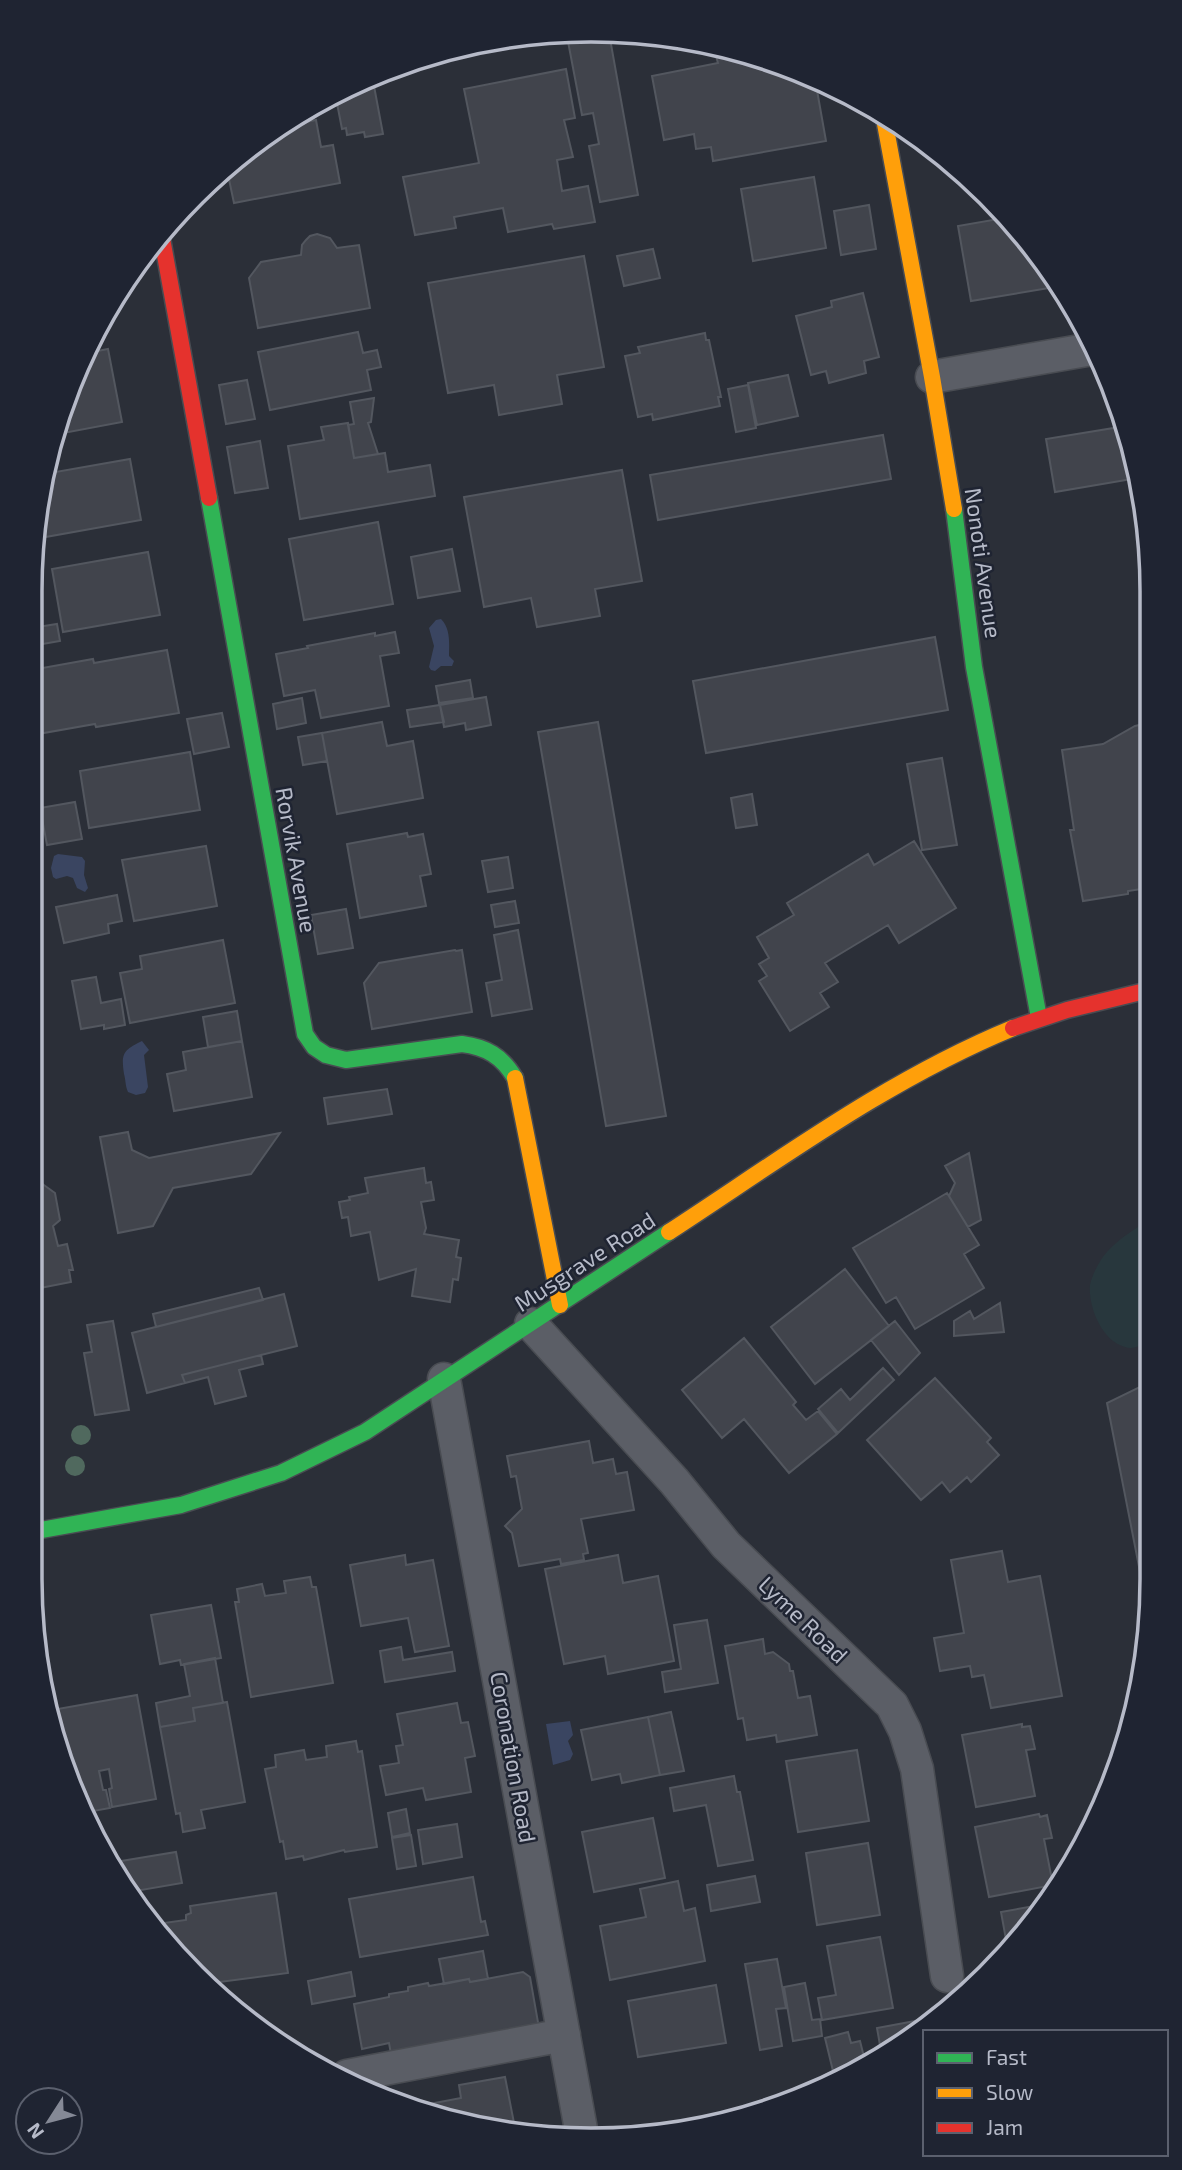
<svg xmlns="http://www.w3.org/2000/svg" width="1182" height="2170" font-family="'Exo 2',sans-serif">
<rect width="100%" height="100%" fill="#2b2f38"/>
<path fill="#28373d" d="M1150,1219V1341C1142,1345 1133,1350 1125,1347C1102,1341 1088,1307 1090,1285C1091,1279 1095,1270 1098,1265C1109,1244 1131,1232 1150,1219Z"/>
<path fill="#3a4561" d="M441,619C451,629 449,644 449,656L454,661L452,666H441L435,671L431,670L429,667L434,646L429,628L436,620Z
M58,854L82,857L85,861L84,875L88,888L85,892L77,888L73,878L67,876L56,879L53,877L51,868L54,856Z
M142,1041L149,1050L144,1055L148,1087L145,1093L136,1095L128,1092C125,1085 126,1081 124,1074C121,1054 123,1050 142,1041Z
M570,1721L573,1735L568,1741L573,1754L570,1760L553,1765L546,1724Z"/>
<path fill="#41444c" stroke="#53575f" stroke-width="2" d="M566,31L609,33L638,195L600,202L589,146L599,144L593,113L582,115Z
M739,52L771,59L815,79L826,141L713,161L711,147L696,149L694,134L664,140L652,76L718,63L716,56Z
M566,69L575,118L564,120L573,157L557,160L562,191L588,186L595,222L554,229L552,224L508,232L503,208L454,217L456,228L415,235L403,177L479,163L464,89Z
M371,77L372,83L354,87L353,84Z
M374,86L383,134L365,137L364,132L347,135L346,128L342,129L335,93Z
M316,120L321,147L333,145L340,183L234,203L227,170L231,169L230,163L249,146L280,127Z
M814,177L826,248L753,261L741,189Z
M869,205L876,249L841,255L834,211Z
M1004,218L1058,280L1061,286L971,301L958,226Z
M317,234L330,238L337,248L359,245L370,308L258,328L249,278L261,262L301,255L302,245L306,240L310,236Z
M653,249L660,278L624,286L617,256Z
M584,256L604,367L557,375L562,404L499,415L494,385L448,393L428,283Z
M863,293L879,357L864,361L866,373L829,383L826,371L811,375L796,316L832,307L831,301Z
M358,332L363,353L377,350L381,367L367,370L371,390L270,410L258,352Z
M705,333L706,340H709L721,397H718L720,406L653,420L652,414L638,417L625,356L640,353L638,347Z
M108,349L122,422L53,435L83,364L85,363L87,353Z
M788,375L798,416L757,425L748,383Z
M247,380L255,419L226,424L219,385Z
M748,385L756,428L736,432L728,389Z
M374,398L371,422L368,423L378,454L354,458L348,425L354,424L350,402Z
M348,423L354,458L385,453L388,472L430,465L435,496L300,519L288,446L324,440L321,427Z
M1126,426L1138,478L1055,492L1046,439Z
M883,435L891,479L658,520L650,475Z
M260,441L268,488L235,493L227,447Z
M130,459L141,520L40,538L37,520L44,474Z
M622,470L642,581L595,589L600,616L537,627L531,598L484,607L464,497Z
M378,522L393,604L304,620L289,539Z
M452,549L460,591L418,598L411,557Z
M148,552L160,615L63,632L52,569Z
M57,624L60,641L31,646V628Z
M395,632L399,653L380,656L389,706L321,718L315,690L284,696L276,654L308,648L307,646L375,633V636Z
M935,637L948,710L706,753L693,681Z
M167,650L179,713L96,727L95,724L38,734L31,698V670L93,659L94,663Z
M470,680L473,698L439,703L436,686Z
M486,697L491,725L466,730L465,723L444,727L440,705Z
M302,698L306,723L277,729L273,704Z
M440,705L444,722L410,727L407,710Z
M222,713L229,747L194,754L187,719Z
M382,722L387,746L413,741L423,798L337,814L322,733Z
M598,722L666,1116L606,1126L538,732Z
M1148,723L1149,893L1148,888L1128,891V894L1083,901L1070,830H1074L1062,750L1103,744L1135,726Z
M322,733L327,761L303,765L298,737Z
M190,752L200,810L89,828L80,771Z
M942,758L957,845L922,850L907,764Z
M752,794L757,825L736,828L731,798Z
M75,802L82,839L47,845L40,808Z
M407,833L408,837L423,834L431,874L420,876L426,906L360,918L347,844Z
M914,841L956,908L899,943L888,925L825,963L838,982L820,993L829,1007L790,1031L759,981L767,976L759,964L769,958L757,937L794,915L787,903L868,854L874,865Z
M206,846L217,906L134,921L122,860Z
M508,857L513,888L488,892L482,861Z
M117,895L122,921L108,924L109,933L64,943L56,907Z
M515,901L519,923L495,927L491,905Z
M346,909L353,948L318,954L311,915Z
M518,930L532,1009L492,1016L486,983L502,980L494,935Z
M223,940L235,1003L130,1023L120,973L142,969L140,956Z
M455,950L456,951L462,950L472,1012L372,1029L364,983L379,963Z
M96,977L101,1003L121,999L125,1025L104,1029V1025L81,1029L72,981Z
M237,1011L242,1041L208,1047L203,1017Z
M242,1041L252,1097L174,1111L167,1074L186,1070L183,1052Z
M387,1089L392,1114L328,1124L324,1098Z
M128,1132L132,1150L149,1158L280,1133L251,1174L173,1188L153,1226L118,1233L100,1137Z
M969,1153L981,1220L968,1227L949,1196L955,1183L945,1166Z
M424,1168L426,1183L431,1182L434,1200L421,1202L426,1228L424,1234L459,1240L456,1257L461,1258L458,1280L453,1279L450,1302L412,1296L416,1269L379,1280L370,1232L351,1236L348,1217L342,1218L339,1202L350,1200L349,1197L368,1193L365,1178Z
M30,1175L55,1193L60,1220L53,1226L58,1246L67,1244L73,1270H69L71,1282L30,1290Z
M947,1193L979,1245L964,1254L984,1288L915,1329L896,1297L886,1303L853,1248Z
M845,1269L889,1326L815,1384L771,1327Z
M259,1288L263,1300L156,1327L153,1314Z
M284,1294L297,1346L182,1375L185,1383L147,1393L132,1333Z
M1000,1303L1004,1332L954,1336V1321L970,1311L974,1319Z
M113,1321L129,1410L95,1415L84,1353L92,1352L87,1325Z
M895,1321L920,1353L899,1375L871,1340Z
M744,1338L796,1402L793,1405L806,1420L818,1411L837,1434L789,1473L744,1419L722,1438L682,1390Z
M261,1355L263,1364L239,1370L246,1396L215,1404L208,1377L185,1383L182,1375Z
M883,1368L894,1380L838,1433L818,1409L841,1389L850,1400Z
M935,1378L991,1438L987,1442L999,1455L971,1482L967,1477L950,1492L942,1482L921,1500L867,1440Z
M1150,1382L1151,1615L1150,1623L1107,1403Z
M589,1441L593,1463L613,1459L616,1474L627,1472L634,1510L581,1519L588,1553L583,1554L584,1560L561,1564L560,1559L519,1566L512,1533L505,1526L522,1509L516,1476L511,1477L507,1456Z
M1002,1551L1008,1582L1040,1576L1062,1696L991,1708L984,1675L972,1677L970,1666L940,1671L934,1638L964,1633L951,1560Z
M405,1555L406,1565L433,1560L449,1646L415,1652L408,1618L361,1626L350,1565Z
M618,1555L623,1583L658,1576L674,1661L608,1674L605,1656L564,1664L545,1569Z
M310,1577L312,1587H316L333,1683L251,1697L235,1602H239L237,1589L262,1584L265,1596L286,1593L284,1581Z
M211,1605L221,1658L181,1665L180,1660L160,1664L151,1615Z
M707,1620L718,1683L665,1692L662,1672L681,1669L674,1625Z
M763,1639L765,1654L773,1652L789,1664L790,1671H793L798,1698L810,1696L817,1735L777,1742L776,1735L747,1740L743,1718L738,1719L725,1646Z
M401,1647L403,1660L452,1652L455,1671L385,1682L380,1651Z
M215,1658L223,1703L193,1708L195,1721L160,1727L156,1703L190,1696L184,1664Z
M137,1695L156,1799L112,1807L109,1789L112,1788L109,1769L99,1771L103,1790H106L110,1808L88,1812L60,1760L52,1710Z
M227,1702L245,1802L201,1810L205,1828L183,1832L180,1813L176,1814L160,1727L195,1721L193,1708Z
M457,1703L461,1723L468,1722L475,1756L465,1758L471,1792L426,1800L423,1788L386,1795L380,1766L399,1763L396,1746L403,1745L397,1714Z
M671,1712L684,1771L660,1775L648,1717Z
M648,1717L660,1775L622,1783L620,1774L592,1780L581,1730Z
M1022,1724V1727L1030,1726L1035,1749L1026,1750L1035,1796L976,1807L962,1735Z
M356,1741L358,1752L362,1751L377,1847L345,1852L344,1850L304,1860L303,1856L286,1859L283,1841L280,1842L265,1769L276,1767L275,1755L304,1750L306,1760L327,1757L326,1746Z
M857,1750L869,1821L798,1832L786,1761Z
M734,1776L737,1792H740L753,1860L718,1866L706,1805L674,1811L670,1788Z
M406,1809L410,1833L392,1837L388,1813Z
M1039,1814L1040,1817L1047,1815L1052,1838L1044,1839L1053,1885L989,1897L975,1827Z
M653,1818L665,1878L594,1892L582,1832Z
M457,1824L462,1857L423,1864L418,1830Z
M411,1835L416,1866L397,1869L392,1838Z
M868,1843L880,1915L817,1925L806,1853Z
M176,1852L182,1883L130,1892L115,1862Z
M755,1876L760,1902L711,1911L707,1885Z
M473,1877L481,1922L485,1921L488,1935L360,1957L349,1899Z
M678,1881L684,1911L695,1908L705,1961L610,1980L600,1926L646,1917L640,1889Z
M276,1893L288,1973L212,1983L150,1925L186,1920V1915L191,1913L190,1906Z
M1040,1905L1007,1945L1001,1912Z
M880,1937L893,2008L822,2020L818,1998L836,1995L827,1946Z
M483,1951L488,1979L470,1982L469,1979L444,1984L439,1959Z
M777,1959L786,2008L776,2009L782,2046L760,2050L745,1964Z
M351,1972L355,1996L312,2004L308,1981Z
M523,1972L530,1977L539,2028L391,2054L389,2043L362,2049L354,2004L389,1997V1994L408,1991V1987L428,1983L429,1986L469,1979L470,1982Z
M805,1983L812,2020L820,2019L822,2036L793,2041L784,1987Z
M716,1985L726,2043L638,2057L628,2001Z
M926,2019L927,2022L881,2051L877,2028Z
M848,2032L851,2043L860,2041L865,2061L859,2065L833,2071L825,2038Z
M505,2077L515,2128L446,2121L414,2107L461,2098L459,2085Z"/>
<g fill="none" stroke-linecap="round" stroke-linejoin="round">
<g stroke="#494c52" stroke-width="35">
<path id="street" d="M932,377L1092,349
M531,1324L674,1481L726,1545L892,1705L905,1731L917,1769L947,1976
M444,1379L582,2135
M347,2076L564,2035"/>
</g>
<g stroke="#494c52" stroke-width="19">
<path id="fast" d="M209,498L305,1034L314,1047L326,1055L346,1060L462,1044C486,1047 502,1056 515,1078
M954,509L974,667L1039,1018
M30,1532L181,1505L281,1473L365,1432L669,1232"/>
</g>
<g stroke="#494c52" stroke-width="19">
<path id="slow" d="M883,113L932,377L954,509
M515,1078L560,1305
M669,1232C781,1159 889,1079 1013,1028"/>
</g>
<g stroke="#494c52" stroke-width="19">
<path id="jam" d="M161,233L209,498
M1013,1028L1067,1010L1149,990"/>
</g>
<use href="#street" stroke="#5b5e66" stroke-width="32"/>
<use href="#fast" stroke="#30b455" stroke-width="16"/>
<use href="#slow" stroke="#ff9f0a" stroke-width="16"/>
<use href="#jam" stroke="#e5322d" stroke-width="16"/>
</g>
<g fill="#50695e">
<circle cx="81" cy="1435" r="10"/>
<circle cx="75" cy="1466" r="10"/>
</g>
<g text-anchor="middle" stroke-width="5" stroke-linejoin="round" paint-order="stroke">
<g font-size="23" fill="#b6bac8" stroke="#1f2432">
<text transform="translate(983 563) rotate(82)" y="8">Nonoti Avenue</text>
<text transform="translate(296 860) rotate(80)" y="8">Rorvik Avenue</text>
<text transform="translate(585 1262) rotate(-33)" y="8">Musgrave Road</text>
<text transform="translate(803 1620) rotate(44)" y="8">Lyme Road</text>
<text transform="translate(513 1757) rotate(80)" y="8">Coronation Road</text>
</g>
</g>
<path d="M0 0H1182V2170H0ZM591 42H591A549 549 0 0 1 1140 591V1579A549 549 0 0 1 591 2128H591A549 549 0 0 1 42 1579V591A549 549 0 0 1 591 42Z" fill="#1f2432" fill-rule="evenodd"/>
<path fill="none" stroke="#b6bac8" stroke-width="3.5" d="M591 42H591A549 549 0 0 1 1140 591V1579A549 549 0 0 1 591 2128H591A549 549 0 0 1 42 1579V591A549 549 0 0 1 591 42Z"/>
<rect x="923" y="2030" width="245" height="126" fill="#1f2432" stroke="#5b606e" stroke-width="2"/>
<rect x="937" y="2053" width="35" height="10" fill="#30b455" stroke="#5b606e" stroke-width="2"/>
<text x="986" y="2065" font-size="21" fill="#b6bac8">Fast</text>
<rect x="937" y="2088" width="35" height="10" fill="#ff9f0a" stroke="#5b606e" stroke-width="2"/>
<text x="986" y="2100" font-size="21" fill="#b6bac8">Slow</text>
<rect x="937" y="2123" width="35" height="10" fill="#e5322d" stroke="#5b606e" stroke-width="2"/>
<text x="986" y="2135" font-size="21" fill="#b6bac8">Jam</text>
<g transform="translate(49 2121) rotate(234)"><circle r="33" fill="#1f2432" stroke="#5b606e" stroke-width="2"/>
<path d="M0-5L12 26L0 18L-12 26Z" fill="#858996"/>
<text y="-10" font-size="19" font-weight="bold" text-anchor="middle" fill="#b6bac8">N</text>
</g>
</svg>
